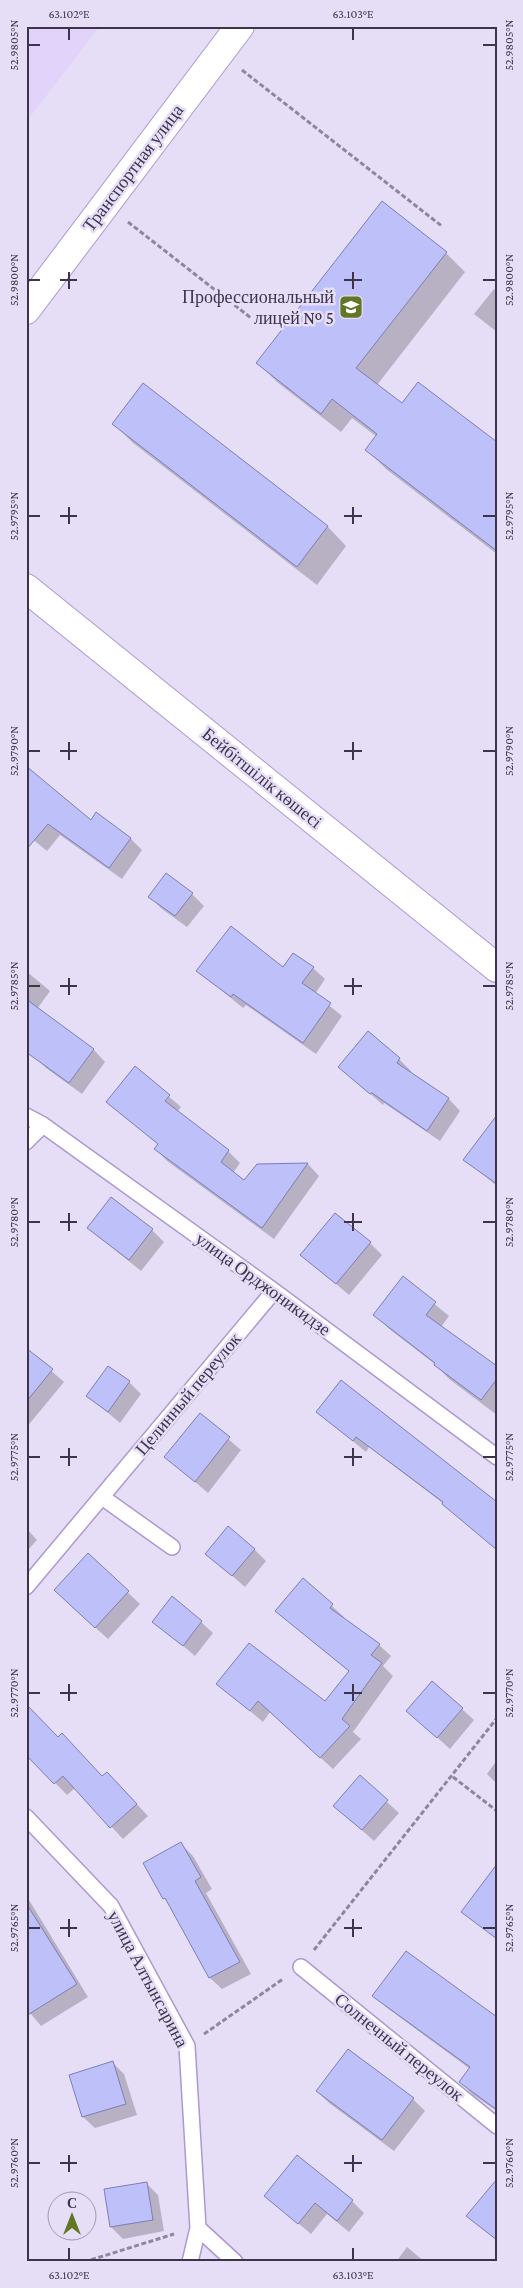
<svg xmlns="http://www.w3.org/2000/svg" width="523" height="2288" font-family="'Crimson Pro',serif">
<rect width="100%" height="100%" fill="#e6def6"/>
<path fill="#e2d3fb" d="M26,26H100L26,122Z"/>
<path fill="#0003" d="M446,253L465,272L377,385L402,404L497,444V554L386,469L367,450L377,437L352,418L341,432L277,382L258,363Z
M494,289L497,291V332L474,314Z
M144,385L328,527L346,546L317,585L133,443L114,424Z
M26,783L91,822L97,814L131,839L142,850L122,879L60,835L47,851L26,834Z
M192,894L204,906L187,927L162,909L150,897Z
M313,968L325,979L315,994L342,1016L316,1054L246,1005L243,1008L198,971Z
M26,971L50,991L37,1009L94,1050L105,1062L82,1094L46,1068L26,1047Z
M368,1033L399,1059L411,1071L410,1073L449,1099L460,1111L440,1141L384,1103L383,1105L340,1067Z
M135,1068L181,1107L177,1112L228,1151L240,1163L233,1173L244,1181L258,1165L308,1164L319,1176L274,1239L167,1161L156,1149L159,1145L108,1102Z
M497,1135V1186L465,1160Z
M88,1228L152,1230L164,1242L141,1271Z
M370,1243L382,1255L349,1295L302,1255Z
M403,1278L449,1316L441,1327L497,1368V1415L449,1379L436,1365L388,1328L375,1314Z
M26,1349L64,1382L26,1428Z
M129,1382L141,1394L120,1423L88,1396Z
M318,1412L497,1504V1550L444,1504L369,1447L366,1452Z
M200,1415L241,1450L208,1493L166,1457Z
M26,1528L37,1540L26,1552Z
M254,1549L266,1561L245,1587L207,1554Z
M88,1555L140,1604L108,1639L67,1602Z
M303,1580L344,1617L342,1619L379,1645L391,1656L383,1666L393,1676L353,1732L361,1739L333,1769L270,1712L263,1722L218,1684L326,1703L350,1672L277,1611Z
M154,1621L201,1622L213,1633L195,1656Z
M462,1709L474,1720L450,1749L408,1711Z
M59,1738L103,1777L119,1785L148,1816L123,1839L75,1788L67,1795L26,1753Z
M497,1760V1784L487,1774Z
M360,1777L399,1813L374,1841L347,1817Z
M181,1844L193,1856L212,1889L206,1893L251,1974L222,1989L210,1978L169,1903L164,1898Z
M26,1895L88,1997L41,2026L26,2008Z
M374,1996L497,2039V2111L472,2094L461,2082L470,2069L386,2007Z
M113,2063L124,2074L137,2115L95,2128L83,2117Z
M317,2091L413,2099L425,2111L394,2151L329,2103Z
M497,2181V2241L468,2216Z
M146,2183L158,2195L164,2231L123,2239L111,2227Z
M266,2196L352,2201L364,2213L349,2232L327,2214L311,2234Z
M407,2247L425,2262H396Z"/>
<path fill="#bdc0f9" stroke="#7c7eb6" d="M382,201L447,252L356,368L402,403L418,382L497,442V551L365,450L377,434L332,399L321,414L256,363Z
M143,383L328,526L297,567L112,424Z
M26,766L91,820L96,812L131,838L109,868L48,824L26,850Z
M166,873L193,893L175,916L148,897Z
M231,926L283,967L293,953L314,967L302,983L331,1003L303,1043L233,994L231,997L196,971Z
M26,999L94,1049L69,1083L26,1052Z
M368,1031L400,1058L397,1063L449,1098L427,1131L372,1093L370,1094L338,1067Z
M135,1066L170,1095L165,1101L229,1150L221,1162L244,1180L257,1164L308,1163L262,1228L154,1149L158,1144L106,1102Z
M497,1115V1184L463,1160Z
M111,1197L153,1229L129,1260L87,1228Z
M335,1213L371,1242L336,1284L300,1255Z
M403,1276L436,1302L426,1315L497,1366V1379L481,1400L434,1365L435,1363L373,1315Z
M26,1348L53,1369L26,1402Z
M108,1366L130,1381L108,1412L86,1396Z
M341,1380L497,1502V1550L442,1504L443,1502L356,1437L353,1441L316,1412Z
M200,1413L230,1437L195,1482L164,1457Z
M228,1526L255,1549L232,1576L205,1554Z
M88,1553L129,1591L95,1628L54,1590Z
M303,1578L333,1604L330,1608L380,1644L371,1655L382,1663L342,1719L350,1726L320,1758L258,1701L250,1711L216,1684L249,1643L325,1701L349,1671L275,1611Z
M172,1596L202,1621L183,1646L152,1622Z
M432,1681L463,1708L437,1738L406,1711Z
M26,1704L58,1737L62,1733L102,1776L107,1772L137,1804L110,1828L63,1776L54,1784L26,1755Z
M360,1775L388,1800L362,1830L333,1806Z
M181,1842L201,1877L195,1881L240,1962L209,1978L165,1898L163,1899L143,1863Z
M497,1864V1939L461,1912Z
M26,1903L77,1984L26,2016Z
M406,1951L497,2017V2110L459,2082L470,2067L372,1996Z
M348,2049L414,2098L382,2140L316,2091Z
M113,2061L126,2104L82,2117L69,2075Z
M297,2155L353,2200L337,2221L315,2203L298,2224L264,2196Z
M497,2179V2240L466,2216Z
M147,2182L153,2220L110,2227L104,2189Z"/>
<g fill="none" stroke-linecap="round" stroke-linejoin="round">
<g stroke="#ae98d1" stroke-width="18">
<path id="service" d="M26,1116L43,1125L274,1291L497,1457
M26,1142L43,1125
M102,1497L172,1547
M26,1587L274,1291
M26,1817L111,1906L187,2046L198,2228L190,2262
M301,1967L497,2126
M198,2228L235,2262"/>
</g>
<g stroke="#ae98d1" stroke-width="30">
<path id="minor" d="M26,310L240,26"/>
</g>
<g stroke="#ae98d1" stroke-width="30">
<path id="tertiary" d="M26,588L497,968"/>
</g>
<path stroke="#8f869e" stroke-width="3" stroke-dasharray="5 2.5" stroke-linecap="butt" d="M242,70L443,227
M128,222L251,318
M453,1777L497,1811
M314,1950L497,1718
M204,2034L283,1979
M84,2262L174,2234"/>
<use href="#service" stroke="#fff" stroke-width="15"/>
<use href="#minor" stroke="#fff" stroke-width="28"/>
<use href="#tertiary" stroke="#fff" stroke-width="28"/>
</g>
<path fill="none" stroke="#3d344c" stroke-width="2" d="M69,28V40M353,28V40M28,45H40M483,45H496M69,272V289M353,272V289M28,280H40M60,280H77M344,280H362M483,280H496M69,507V524M353,507V524M28,516H40M60,516H77M344,516H362M483,516H496M69,742V760M353,742V760M28,751H40M60,751H77M344,751H362M483,751H496M69,978V995M353,978V995M28,986H40M60,986H77M344,986H362M483,986H496M69,1213V1231M353,1213V1231M28,1222H40M60,1222H77M344,1222H362M483,1222H496M69,1448V1466M353,1448V1466M28,1457H40M60,1457H77M344,1457H362M483,1457H496M69,1684V1701M353,1684V1701M28,1693H40M60,1693H77M344,1693H362M483,1693H496M69,1919V1937M353,1919V1937M28,1928H40M60,1928H77M344,1928H362M483,1928H496M69,2155V2172M353,2155V2172M28,2163H40M60,2163H77M344,2163H362M483,2163H496M69,2248V2260M353,2248V2260"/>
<defs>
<g id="university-square" transform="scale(1.25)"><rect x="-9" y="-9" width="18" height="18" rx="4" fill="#627625" stroke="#e6def6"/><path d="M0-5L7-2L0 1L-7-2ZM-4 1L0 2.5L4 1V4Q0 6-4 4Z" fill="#fff"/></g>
</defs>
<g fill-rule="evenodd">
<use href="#university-square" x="351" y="307"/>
</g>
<g text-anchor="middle" stroke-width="5" stroke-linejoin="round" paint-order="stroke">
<g font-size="18" fill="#3d344c" stroke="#e6def6">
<text transform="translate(133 168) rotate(-53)" y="6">Транспортная улица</text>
<text transform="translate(262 778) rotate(39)" y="6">Бейбітшілік көшесі</text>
<text transform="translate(263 1284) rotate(36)" y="6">улица Орджоникидзе</text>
<text transform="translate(188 1394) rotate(-50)" y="6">Целинный переулок</text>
<text transform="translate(148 1979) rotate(62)" y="6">улица Алтынсарина</text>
<text transform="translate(399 2047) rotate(39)" y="6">Солнечный переулок</text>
</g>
<g font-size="18" fill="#3d344c" stroke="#e6def6" text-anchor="end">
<text x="334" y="303">Профессиональный<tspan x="334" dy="21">лицей № 5</tspan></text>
</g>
</g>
<rect width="523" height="2288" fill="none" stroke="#e6def6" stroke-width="55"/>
<g transform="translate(72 2216)"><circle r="24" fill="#e6def6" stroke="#a29ab2"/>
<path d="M0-4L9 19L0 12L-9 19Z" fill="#627625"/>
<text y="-8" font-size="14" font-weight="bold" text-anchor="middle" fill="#3d344c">С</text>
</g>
<rect x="28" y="28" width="468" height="2232" fill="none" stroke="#3d344c" stroke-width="2"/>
<g font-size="12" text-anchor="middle" fill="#3d344c">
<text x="69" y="18">63.102°E</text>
<text x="353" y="18">63.103°E</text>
<text transform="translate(14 45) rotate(-90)" y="4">52.9805°N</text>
<text transform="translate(509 45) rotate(-90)" y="4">52.9805°N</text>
<text transform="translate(14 280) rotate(-90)" y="4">52.9800°N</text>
<text transform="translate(509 280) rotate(-90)" y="4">52.9800°N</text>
<text transform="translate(14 516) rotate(-90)" y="4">52.9795°N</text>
<text transform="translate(509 516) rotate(-90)" y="4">52.9795°N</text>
<text transform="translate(14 751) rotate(-90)" y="4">52.9790°N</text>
<text transform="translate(509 751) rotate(-90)" y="4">52.9790°N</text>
<text transform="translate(14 986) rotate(-90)" y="4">52.9785°N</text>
<text transform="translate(509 986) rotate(-90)" y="4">52.9785°N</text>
<text transform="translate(14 1222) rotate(-90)" y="4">52.9780°N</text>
<text transform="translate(509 1222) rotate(-90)" y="4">52.9780°N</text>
<text transform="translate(14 1457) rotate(-90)" y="4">52.9775°N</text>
<text transform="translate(509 1457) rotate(-90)" y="4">52.9775°N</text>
<text transform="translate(14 1693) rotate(-90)" y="4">52.9770°N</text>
<text transform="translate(509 1693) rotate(-90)" y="4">52.9770°N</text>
<text transform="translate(14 1928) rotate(-90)" y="4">52.9765°N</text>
<text transform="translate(509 1928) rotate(-90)" y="4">52.9765°N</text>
<text transform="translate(14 2163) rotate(-90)" y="4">52.9760°N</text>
<text transform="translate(509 2163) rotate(-90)" y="4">52.9760°N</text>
<text x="69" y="2279">63.102°E</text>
<text x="353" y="2279">63.103°E</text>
</g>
</svg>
